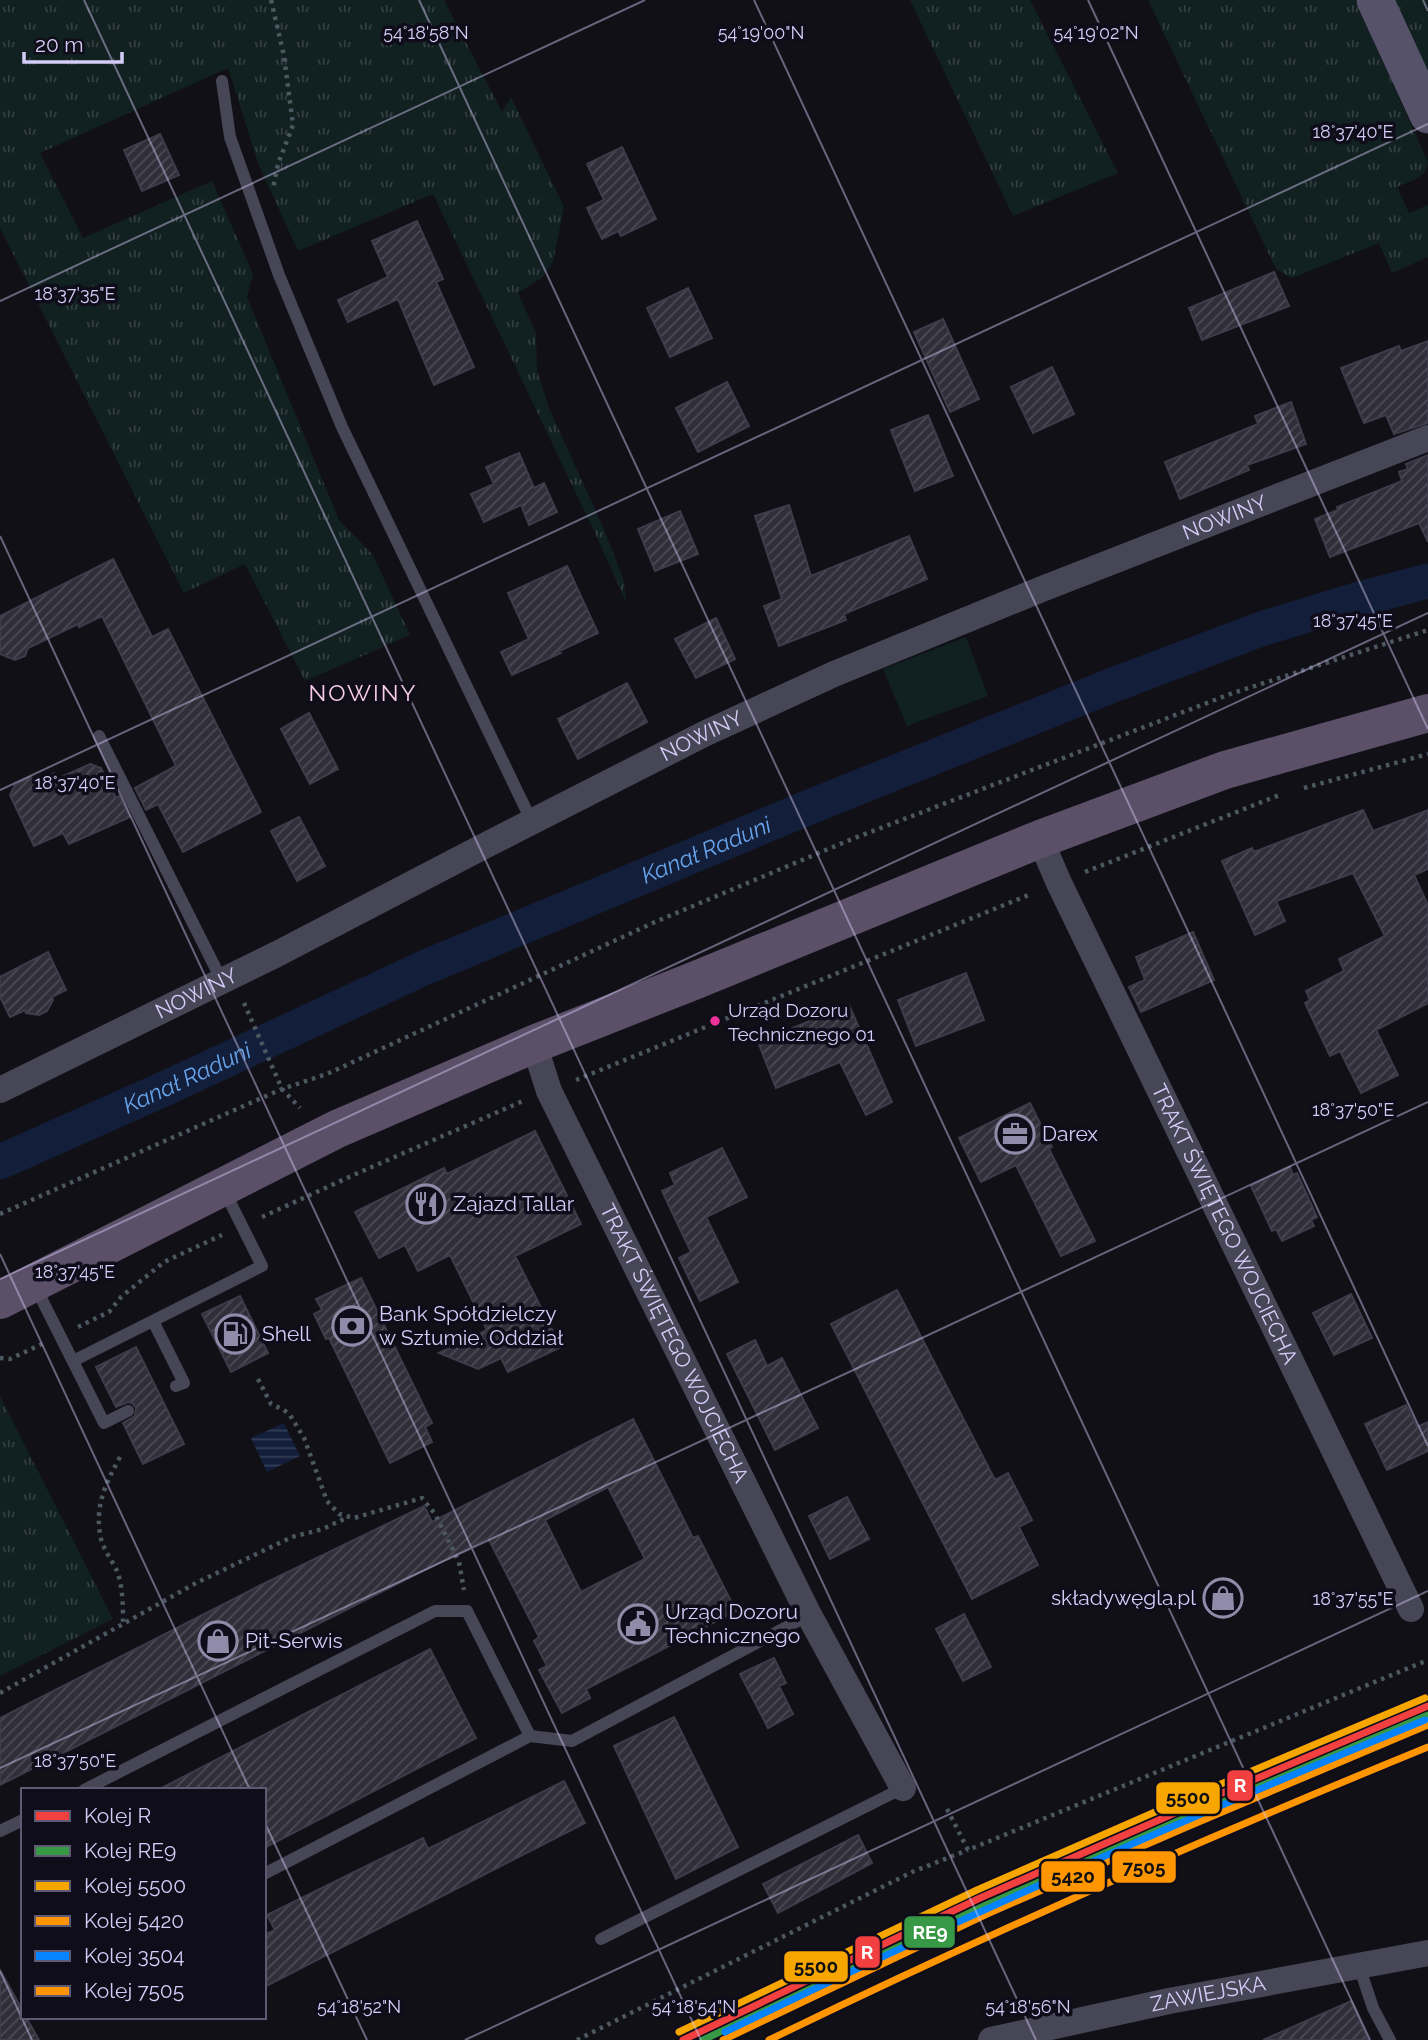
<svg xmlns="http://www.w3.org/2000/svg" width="1428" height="2040" font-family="Raleway,sans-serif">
<defs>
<pattern id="grass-tufts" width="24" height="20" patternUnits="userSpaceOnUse" patternTransform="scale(1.75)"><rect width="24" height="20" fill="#112021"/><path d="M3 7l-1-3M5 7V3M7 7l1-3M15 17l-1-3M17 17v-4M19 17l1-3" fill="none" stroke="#333f42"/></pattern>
<pattern id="water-rules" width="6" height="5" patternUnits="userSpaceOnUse" patternTransform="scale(1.75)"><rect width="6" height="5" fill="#131f3a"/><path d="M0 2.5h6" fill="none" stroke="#343e57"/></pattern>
<pattern id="building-hatch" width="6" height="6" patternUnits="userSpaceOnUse" patternTransform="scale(1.75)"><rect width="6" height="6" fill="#302e39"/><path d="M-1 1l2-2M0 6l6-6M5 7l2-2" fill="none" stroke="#4d4b56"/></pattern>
</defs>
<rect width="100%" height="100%" fill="#111017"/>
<path fill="url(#grass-tufts)" d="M0,0H444L502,112L511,97L564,207L553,261L543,277L518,293L536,333L537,370L549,408L603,527L624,581L626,602L595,533L433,194L298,251L258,163L228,68L40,153L83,238L212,181L253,274L247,297L339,520L373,555L410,635L305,681L245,564L184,593L0,228Z
M910,0H1030L1118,173L1013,216Z
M1148,0H1355L1428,162C1427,178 1410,181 1397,187L1409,213L1428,205V257L1392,273L1379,243L1292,278L1276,269Z
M1389,0H1428V87Z
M0,1396L113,1619L0,1676Z"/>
<path fill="#112021" d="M966,637L988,696L907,726L883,669Z"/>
<path fill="url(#water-rules)" d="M284,1423L300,1456L267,1472L251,1438Z"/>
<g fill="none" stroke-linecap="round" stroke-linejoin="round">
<path stroke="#131f3a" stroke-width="35" id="s1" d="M0,1162L166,1088L426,967L812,806L1113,685L1261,629L1356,600L1428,581"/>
</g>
<path fill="url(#building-hatch)" stroke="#3f3b4a" stroke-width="2" fill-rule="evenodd" d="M160,134L179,175L142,191L124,150Z
M622,147L656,219L621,236L618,231L602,239L587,208L604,200L587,164Z
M417,221L443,279L436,282L474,367L434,385L398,299L348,322L338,300L388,277L372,241Z
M1274,272L1289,306L1202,340L1189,308Z
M688,288L712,338L670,357L647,308Z
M943,319L979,399L950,412L914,332Z
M1428,341V423L1394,434L1386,415L1364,423L1341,368L1399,346L1401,351Z
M1052,367L1074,414L1033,433L1011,387Z
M727,382L749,426L698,452L676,408Z
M1291,402L1306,444L1247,465L1249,470L1180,499L1165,462L1258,424L1255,416Z
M928,415L953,476L915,491L891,430Z
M519,453L534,488L544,483L557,512L529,525L521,505L484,522L471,494L494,484L486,467Z
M1428,455V542L1419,523L1330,557L1315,519L1338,510L1337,507L1402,481L1399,472L1408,469L1406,464Z
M789,505L811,576L909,536L927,579L844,614L846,620L779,646L764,606L782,599L755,516Z
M680,511L698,554L655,571L638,529Z
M113,559L152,637L168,629L261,812L183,852L158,804L146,810L135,788L176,766L102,616L79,627L78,624L28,648L25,656L15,660L0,654V616Z
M567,566L598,633L559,651L561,653L512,675L501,652L529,639L508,593Z
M716,618L735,659L696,678L675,639Z
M627,683L647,722L578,759L558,719Z
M309,713L338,769L310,784L281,729Z
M90,764L101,768L116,798L119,796L130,817L69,844L63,833L34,846L10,795L15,785L30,777L37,780L54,773L57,779Z
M1363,810L1373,831L1428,810V869L1414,875L1428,905V1003L1376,1030L1398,1075L1361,1093L1340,1051L1330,1056L1305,1003L1310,1000L1306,991L1344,971L1339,959L1385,936L1353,873L1276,901L1285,921L1255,935L1222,861L1252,848L1254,852Z
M299,817L325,866L297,881L271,831Z
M1193,932L1214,980L1141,1012L1129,987L1145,980L1136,957Z
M48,952L66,990L52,997L53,1000L47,1011L39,1015L26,1013L25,1010L10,1017L0,997V977Z
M966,973L984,1020L916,1046L898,1000Z
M849,1005L892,1102L866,1115L840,1062L776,1088L758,1042Z
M1030,1103L1052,1147L1049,1149L1095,1241L1061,1256L1016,1165L981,1182L959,1138Z
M535,1131L581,1224L515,1256L561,1347L508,1372L501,1358L478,1369L439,1353L487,1330L450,1255L418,1271L405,1245L379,1258L355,1212L444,1168L447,1174Z
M722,1148L747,1197L706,1217L738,1282L700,1301L679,1258L691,1252L662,1191L675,1185L670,1173Z
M1290,1167L1293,1175L1297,1173L1317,1217L1311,1220L1314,1226L1282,1241L1276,1229L1272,1231L1251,1186Z
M361,1278L432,1423L425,1427L432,1442L390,1463L329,1338L326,1339L314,1314L322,1310L316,1299Z
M897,1290L995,1480L1008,1473L1032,1520L1019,1527L1038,1565L972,1599L831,1324Z
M1351,1294L1372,1338L1334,1355L1313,1313Z
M240,1296L268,1353L231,1372L202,1314Z
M755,1340L767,1366L782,1358L818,1428L775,1450L727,1354Z
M136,1347L184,1444L143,1464L123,1423L135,1416L136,1408L132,1403L128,1402L116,1407L96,1367Z
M1406,1405L1417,1427L1428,1422V1451L1387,1470L1365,1424Z
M633,1419L693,1538L698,1536L736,1611L586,1689L590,1698L562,1713L539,1670L547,1666L534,1641L539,1637L488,1538L0,1785V1718L259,1586L424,1506L432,1522ZM608,1487L645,1559L581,1592L545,1520Z
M847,1497L869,1539L830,1559L809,1516Z
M964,1614L991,1667L963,1681L936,1629Z
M430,1649L476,1738L264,1848V1790H158Z
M774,1658L786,1683L779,1686L793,1714L768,1728L740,1674Z
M674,1717L738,1847L676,1879L614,1746Z
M564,1781L585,1823L264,1987V1935L275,1930L267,1915L423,1838L428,1849Z
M858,1835L872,1863L778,1913L763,1884Z
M0,1970L23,2011V2017H26L39,2040H0Z
M1351,2001L1368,2040H1263Z"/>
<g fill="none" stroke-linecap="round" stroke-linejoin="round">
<path stroke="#4c5761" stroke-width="4.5" stroke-dasharray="3.5 5" stroke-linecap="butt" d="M271,0L284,56L293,125L278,164L273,188
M1304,788L1428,754
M1085,872L1282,794
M244,1003L282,1089L300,1108
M576,1080L1031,894
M0,1214L282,1089L327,1074L655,922L852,839L1233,693L1428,630
M262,1217L358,1173L523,1101
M78,1327L109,1312L121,1297L164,1262L222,1235
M0,1358L10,1359L42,1344
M258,1379L271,1404L284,1410L290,1415L304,1438L327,1501L339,1514L354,1518L422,1498L435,1514L459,1562L464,1590
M120,1457C105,1485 94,1507 101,1539C104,1550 111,1559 116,1569C123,1584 123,1606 123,1622
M0,1693L196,1583L292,1537L323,1529L348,1517
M947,1809L968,1850L1428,1660
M577,2040L912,1872L968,1850"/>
<path stroke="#474657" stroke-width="12" d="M222,81L230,137L279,275L342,427L532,822
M99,736L222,981
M35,1286L104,1423L128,1411
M153,1321L184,1383L176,1386
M73,1361L262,1266L224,1190
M84,1790L435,1611H467L530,1736
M0,1831L23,1820
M264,1874L530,1736L572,1741L809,1615
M601,1939L903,1788
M1359,1966L1373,2008L1390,2040"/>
<g stroke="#474657" stroke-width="26">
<path id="s2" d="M1040,839L1059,883L1411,1609"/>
<path id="s3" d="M534,1044L549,1091L809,1615L903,1788"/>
<path id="s4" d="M0,1090L277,954L490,843L704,734L834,674L1042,589L1428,438"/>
<path id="s5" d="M991,2040L1169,2001L1428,1953"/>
</g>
<path stroke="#555269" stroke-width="37" d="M1375,0L1428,115"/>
<path stroke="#5b5068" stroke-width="38" d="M0,1300L337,1129L534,1044L696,980L1040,839L1225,770L1428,713"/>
<g stroke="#100d1a" stroke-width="12">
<path id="rail-1" d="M683,2040L980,1898L1175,1813L1428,1706"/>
</g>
<g stroke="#100d1a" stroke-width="12">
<path id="rail-2" d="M703,2040L984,1906L1178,1821L1428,1715"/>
</g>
<g stroke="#100d1a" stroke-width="12">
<path id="rail-3" d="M679,2032L977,1890L1171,1805L1425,1698"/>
</g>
<g stroke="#100d1a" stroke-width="12">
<path id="rail-4" d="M723,2040L987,1914L1182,1829L1428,1725"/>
</g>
<g stroke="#100d1a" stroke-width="12">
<path id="rail-5" d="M725,2032C955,1920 1188,1817 1425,1720"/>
</g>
<g stroke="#100d1a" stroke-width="12">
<path id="rail-6" d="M769,2040C985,1935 1205,1838 1428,1747"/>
</g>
<use href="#rail-1" stroke="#f24040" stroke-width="7"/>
<use href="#rail-2" stroke="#379946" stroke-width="7"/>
<use href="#rail-3" stroke="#f7a600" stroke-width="7"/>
<use href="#rail-4" stroke="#ff9500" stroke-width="7"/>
<use href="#rail-5" stroke="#0683ff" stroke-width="7"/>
<use href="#rail-6" stroke="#ff9500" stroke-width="7"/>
</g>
<path fill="none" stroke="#d5cdf8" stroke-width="2" stroke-opacity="0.45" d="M84,0L1036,2040M419,0L1370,2040M754,0L1428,1446M1088,0L1428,729M1423,0L1428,11M0,301L645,0M0,536L701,2040M0,790L1428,124M0,1254L250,1790M0,1279L1428,613M0,1768L1428,1102M264,1821L367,2040M0,1971L32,2040M465,2040L1428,1591"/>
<defs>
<g id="office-ring" transform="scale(2.0125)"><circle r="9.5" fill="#100d1a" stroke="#908ba9" stroke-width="1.5"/><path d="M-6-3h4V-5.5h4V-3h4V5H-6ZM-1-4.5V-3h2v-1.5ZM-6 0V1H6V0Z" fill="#908ba9"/></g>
<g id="restaurant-ring" transform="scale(2.0125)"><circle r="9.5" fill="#100d1a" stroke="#908ba9" stroke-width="1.5"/><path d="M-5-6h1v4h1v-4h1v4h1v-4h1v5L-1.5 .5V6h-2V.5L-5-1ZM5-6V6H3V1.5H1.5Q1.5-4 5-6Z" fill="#908ba9"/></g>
<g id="bank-ring" transform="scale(2.0125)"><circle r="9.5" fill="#100d1a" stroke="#908ba9" stroke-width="1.5"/><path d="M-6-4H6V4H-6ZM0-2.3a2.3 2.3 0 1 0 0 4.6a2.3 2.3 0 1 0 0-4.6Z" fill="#908ba9"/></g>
<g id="fuel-ring" transform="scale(2.0125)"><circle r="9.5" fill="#100d1a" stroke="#908ba9" stroke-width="1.5"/><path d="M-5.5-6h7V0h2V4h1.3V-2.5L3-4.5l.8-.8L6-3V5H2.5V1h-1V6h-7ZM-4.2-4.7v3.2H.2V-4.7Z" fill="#908ba9"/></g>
<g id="shop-ring" transform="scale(2.0125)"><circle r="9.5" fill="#100d1a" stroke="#908ba9" stroke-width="1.5"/><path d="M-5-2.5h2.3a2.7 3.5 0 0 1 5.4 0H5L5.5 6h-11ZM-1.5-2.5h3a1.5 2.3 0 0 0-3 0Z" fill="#908ba9"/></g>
<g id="civic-ring" transform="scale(2.0125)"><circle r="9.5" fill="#100d1a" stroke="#908ba9" stroke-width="1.5"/><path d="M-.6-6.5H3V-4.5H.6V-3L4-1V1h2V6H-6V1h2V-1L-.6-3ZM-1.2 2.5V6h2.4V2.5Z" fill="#908ba9"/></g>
</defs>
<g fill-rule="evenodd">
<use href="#office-ring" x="1015" y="1134"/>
<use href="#restaurant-ring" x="426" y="1204"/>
<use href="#bank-ring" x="352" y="1326"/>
<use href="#fuel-ring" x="235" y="1334"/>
<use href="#shop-ring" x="1223" y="1598"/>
<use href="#civic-ring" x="638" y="1624"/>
<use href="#shop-ring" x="218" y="1641"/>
</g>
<circle fill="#ef339a" stroke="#100d1a" stroke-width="2.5" cx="715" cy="1021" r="6"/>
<g text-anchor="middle" stroke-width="7" stroke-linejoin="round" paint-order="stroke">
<g font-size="19" fill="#d5cdf8" stroke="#100d1a" text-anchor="start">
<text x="728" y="1017">Urząd Dozoru<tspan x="728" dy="24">Technicznego 01</tspan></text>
</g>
<g font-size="21" fill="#d5cdf8" stroke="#100d1a">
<text dy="7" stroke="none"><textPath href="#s4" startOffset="1353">NOWINY</textPath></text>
<text dy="7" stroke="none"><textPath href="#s4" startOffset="786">NOWINY</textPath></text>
<text dy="7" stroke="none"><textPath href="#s4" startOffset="219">NOWINY</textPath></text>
<text dy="7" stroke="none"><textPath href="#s2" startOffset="427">TRAKT ŚWIĘTEGO WOJCIECHA</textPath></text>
<text dy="7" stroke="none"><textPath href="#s3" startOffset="331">TRAKT ŚWIĘTEGO WOJCIECHA</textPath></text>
<text dy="7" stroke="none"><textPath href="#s5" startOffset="222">ZAWIEJSKA</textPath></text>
</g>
<g font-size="21" fill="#d5cdf8" stroke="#100d1a" text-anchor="start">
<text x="1042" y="1141">Darex</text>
<text x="453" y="1211">Zajazd Tallar</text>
<text x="379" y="1321">Bank Spółdzielczy<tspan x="379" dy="24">w Sztumie. Oddział</tspan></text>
<text x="262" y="1341">Shell</text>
<text x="1196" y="1605" text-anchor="end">składywęgla.pl</text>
<text x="665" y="1619">Urząd Dozoru<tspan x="665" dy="24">Technicznego</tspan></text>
<text x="245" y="1648">Pit-Serwis</text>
</g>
<g font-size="23" letter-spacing="2" fill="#f8cfe6" stroke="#100d1a">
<text x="363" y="701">NOWINY</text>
</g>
<g font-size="23" font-style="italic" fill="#68a4eb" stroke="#100d1a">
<text dy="8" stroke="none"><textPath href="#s1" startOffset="772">Kanał Raduni</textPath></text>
<text dy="8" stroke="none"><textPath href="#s1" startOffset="205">Kanał Raduni</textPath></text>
</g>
</g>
<g font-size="18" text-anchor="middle" fill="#d5cdf8" stroke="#100d1a" stroke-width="7" stroke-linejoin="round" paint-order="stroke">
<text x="426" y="39">54°18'58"N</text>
<text x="761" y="39">54°19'00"N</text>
<text x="1096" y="39">54°19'02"N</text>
<text x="1353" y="138">18°37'40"E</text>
<text x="75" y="300">18°37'35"E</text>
<text x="1353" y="627">18°37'45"E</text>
<text x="75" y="789">18°37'40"E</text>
<text x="1353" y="1116">18°37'50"E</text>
<text x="75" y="1278">18°37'45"E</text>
<text x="1353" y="1605">18°37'55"E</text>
<text x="75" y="1767">18°37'50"E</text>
<text x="359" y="2013">54°18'52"N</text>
<text x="694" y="2013">54°18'54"N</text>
<text x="1028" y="2013">54°18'56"N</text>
</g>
<g stroke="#100d1a" stroke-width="2.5">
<rect x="1226" y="1769" width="28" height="33" rx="7" fill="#f24040"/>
<rect x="1155" y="1781" width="66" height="34" rx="7" fill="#f7a600"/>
<rect x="1111" y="1850" width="66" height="34" rx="7" fill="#ff9500"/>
<rect x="1040" y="1860" width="66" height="33" rx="7" fill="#ff9500"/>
<rect x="903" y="1915" width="53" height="34" rx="7" fill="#379946"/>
<rect x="854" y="1935" width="27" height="34" rx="7" fill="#f24040"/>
<rect x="783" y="1950" width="66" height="33" rx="7" fill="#f7a600"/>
</g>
<g font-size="19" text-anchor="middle" font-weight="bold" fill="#fff">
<text x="1240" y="1792">R</text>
<text x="930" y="1939">RE9</text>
<text x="867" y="1959">R</text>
</g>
<g font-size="19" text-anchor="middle" font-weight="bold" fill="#111">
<text x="1188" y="1804">5500</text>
<text x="1144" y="1874">7505</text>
<text x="1073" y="1883">5420</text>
<text x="816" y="1973">5500</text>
</g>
<rect x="21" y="1788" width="245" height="231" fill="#100d1a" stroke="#5f5a73" stroke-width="2"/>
<rect x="35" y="1811" width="35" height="10" fill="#f24040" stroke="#5f5a73" stroke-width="2"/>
<text x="84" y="1823" font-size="21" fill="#d5cdf8">Kolej R</text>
<rect x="35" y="1846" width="35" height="10" fill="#379946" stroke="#5f5a73" stroke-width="2"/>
<text x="84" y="1858" font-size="21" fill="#d5cdf8">Kolej RE9</text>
<rect x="35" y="1881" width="35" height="10" fill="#f7a600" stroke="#5f5a73" stroke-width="2"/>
<text x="84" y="1893" font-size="21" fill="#d5cdf8">Kolej 5500</text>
<rect x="35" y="1916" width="35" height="10" fill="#ff9500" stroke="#5f5a73" stroke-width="2"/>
<text x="84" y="1928" font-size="21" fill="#d5cdf8">Kolej 5420</text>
<rect x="35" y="1951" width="35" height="10" fill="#0683ff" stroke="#5f5a73" stroke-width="2"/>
<text x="84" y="1963" font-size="21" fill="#d5cdf8">Kolej 3504</text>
<rect x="35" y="1986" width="35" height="10" fill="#ff9500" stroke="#5f5a73" stroke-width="2"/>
<text x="84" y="1998" font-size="21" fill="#d5cdf8">Kolej 7505</text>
<path d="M24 52v10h98v-10" fill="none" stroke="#d5cdf8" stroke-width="3.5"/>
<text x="35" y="52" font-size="21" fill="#d5cdf8" stroke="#100d1a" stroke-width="5" paint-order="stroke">20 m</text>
</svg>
